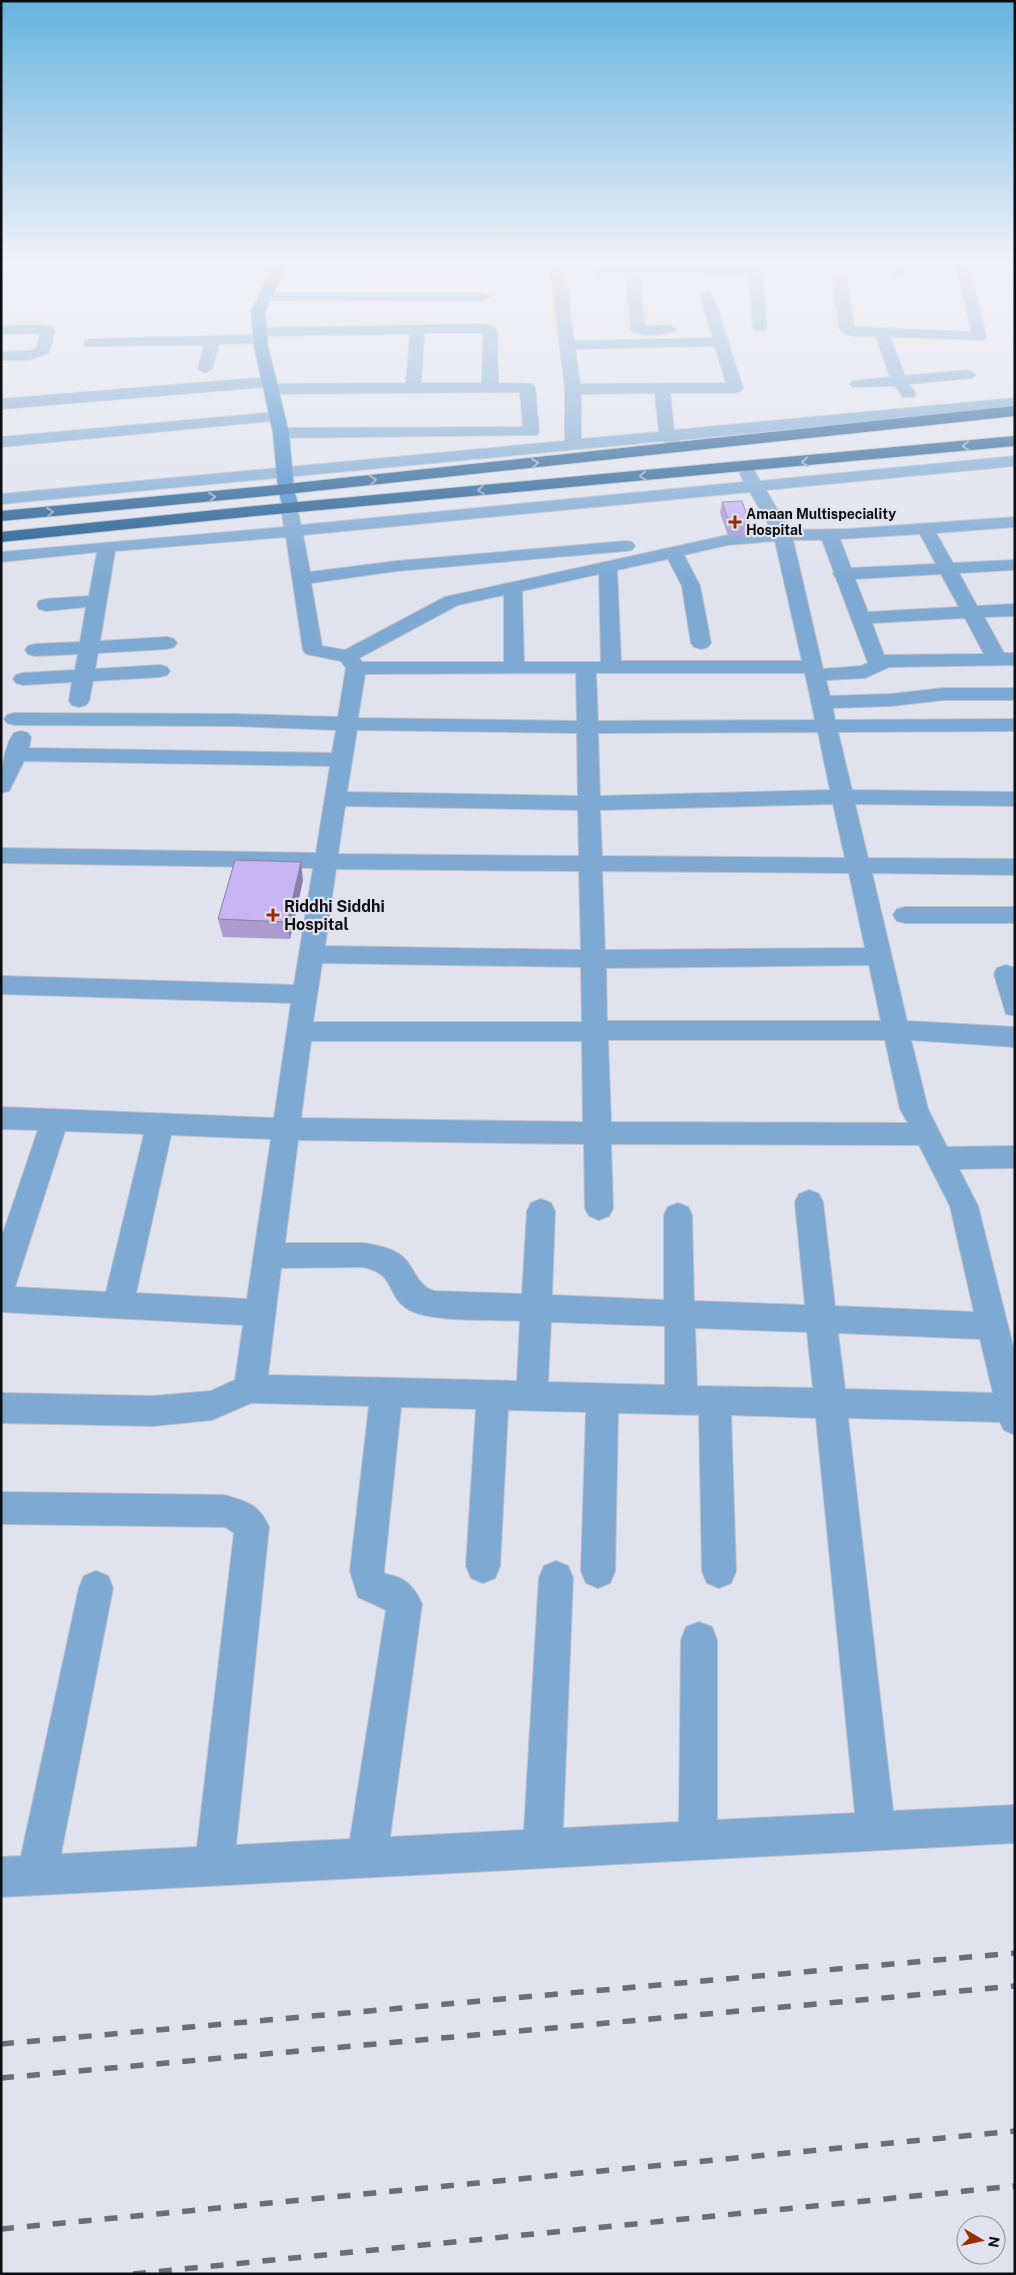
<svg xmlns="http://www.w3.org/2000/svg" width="1016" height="2275" font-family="'Public Sans',sans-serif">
<rect width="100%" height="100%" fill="#e0e3ee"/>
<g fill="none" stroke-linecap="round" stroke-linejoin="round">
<g stroke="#bec1cb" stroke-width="2">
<path id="street" d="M140,264H212L205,268H147Z
M550,264H564L574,341L713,338L700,295L707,291L712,292L743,388L740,391L735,393H670L674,430L1015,398V408L679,440L686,448L684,451C673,454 670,449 664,441L1,504V494L565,441V389ZM715,346L726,383L580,384L575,349ZM655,393L659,432L581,439V394Z
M744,264H758L762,272L767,327L765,330H755L753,327L749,276L639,277L645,326L669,325L676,329C671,336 636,337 631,330L626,277H599L592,273L599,269L746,268Z
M887,264H901L906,272L904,275H894Z
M956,264H970L986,337L984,340L890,337L905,376L967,370L972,372L975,375L972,378L909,384L916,394L913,397H903L895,386L853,387L850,384L853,381L890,377L876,336C863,336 847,339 839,328L832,277L834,274H844L846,277L854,327L971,332Z
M265,293H484L491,297L484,301L260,300L258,297Z
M483,324L494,327L497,333L498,383L532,384L535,387L539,432L537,435L281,438L275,436L273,433L275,430L281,428L523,427L520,392L271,394L266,392L263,389L265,387L1,409V399L269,377L274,379L277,382L275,384L406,383L410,334L265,336L267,339L265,342L260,343L219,344L212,369L205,373L198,369L204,345L86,346L84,343L86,340L91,339L254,335L252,332L254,329L259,328ZM424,333H483L482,383H421Z
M38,325L53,327L55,330L49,353L29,360H1V352L29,351L37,348L40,333L1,334V326Z
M277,412L283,414L285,417L283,420L1,447V437Z
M1015,456V466L766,490L789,530L847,529L1015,517V527L936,533L953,563L1015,560V570H1012L959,573L977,606L1015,604V616L984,617L1004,653H1015V665L889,667L865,678L826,680L830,696L891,694L944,688H1015V700H944L891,706L833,708L835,720L1015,719V731L838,732L852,790L1015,792V806L855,804L868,858L1015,859V875L872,873L907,1021L1015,1027V1047L911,1040L928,1109L947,1147L1015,1146V1168L959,1169L978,1206L1015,1354V1435L1004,1430L1000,1422L848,1418L893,1811L1015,1805V1843L1,1897V1857L21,1856L79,1588L84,1576L96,1571L108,1576L113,1588L61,1854L197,1847L234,1533L225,1527L1,1524V1492L225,1495C247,1502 259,1504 269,1527L236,1845L350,1839L386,1610L358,1597L350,1571L369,1406L251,1403L212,1420L153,1426L1,1423V1393L153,1396L211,1391L235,1380L243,1325L1,1312V1239L38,1130L1,1129V1107L274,1118L291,1003L1,994V976L294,985L313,868L1,863V848L316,853L330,766L24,761L9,791L1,793C1,774 3,748 14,733L21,731L28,733L31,737L29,748L332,753L336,730L234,726L14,725L7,723L4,719L7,715L14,713L234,714L338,717L346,668L341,661L306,654L303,650L286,537L115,551L100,641L167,637L174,639L177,643L174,647L167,649L98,653L95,669L160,665L167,667L170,671L167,675L160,677L93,681L89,701L86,705L79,707L72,705L69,701L72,682L23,685L16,683L13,679L16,675L23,673L75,670L78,654L35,656L28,654L25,650L28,646L35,644L80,642L86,607L46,611L39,609L37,605L39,601L46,599L89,596L97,552L1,562V552L284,527L281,508L284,504H296L301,525L744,482L740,474L742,470H754L760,481ZM750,492L772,531L728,535L445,597L345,650L322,646L311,583L397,571L626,551L632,550L635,546L632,542L626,541L397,561L310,572L303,535ZM920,534L936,564L851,568L840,539ZM793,540H822L834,572L833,574L836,578L868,663L861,666L823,669ZM775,541L802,661H621L617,570L668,559L682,586L691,643L694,647L701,649L708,647L711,643L700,586L684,555L728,545ZM599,574L601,662H524L522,591ZM941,574L959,607L868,612L855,579ZM504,595V662H362L359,658L458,605ZM965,618L984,654L884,655L872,623ZM576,673L577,721L358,718L365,674ZM596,673H805L815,720L598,721ZM357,730L577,733L578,796L347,792ZM818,732L830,790L600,796L598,733ZM833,804L845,858L602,856L600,810ZM345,806L578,810L579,856L338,854ZM336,869L579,871L581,950L325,946ZM602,871L849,873L865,948L605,950ZM322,963L581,967L582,1022H313ZM869,965L881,1021H607L606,968ZM608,1040H885L900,1109L908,1123L611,1122ZM311,1041H582L583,1122L301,1118ZM65,1131L144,1134L106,1292L15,1287ZM171,1135L271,1139L247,1299L136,1293ZM298,1140L584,1144L585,1208L589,1216L599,1220L609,1216L613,1208L611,1144L919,1145L950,1206L974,1312L835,1306L823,1202L819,1194L809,1190L799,1194L795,1202L805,1305L694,1301L692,1215L688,1207L678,1203L668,1207L664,1215V1300L552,1295L555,1211L551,1203L541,1199L531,1203L527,1211L522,1294L434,1291C417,1286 415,1268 403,1257C393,1248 376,1245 363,1243H285ZM363,1267C396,1274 386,1294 406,1308C426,1323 494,1319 520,1321L517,1381L268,1375L281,1268ZM551,1322L665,1326V1385L548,1382ZM695,1328L807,1332L813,1388L697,1386ZM838,1333L980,1339L993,1393L845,1389ZM401,1407L476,1409L466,1566L471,1578L483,1583L495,1578L500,1566L508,1410L586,1412L581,1571L586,1583L598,1588L610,1583L615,1571L618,1413L699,1415L702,1571L707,1583L719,1588L731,1583L736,1571L731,1415L816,1418L855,1813L717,1820V1640L712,1627L699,1622L686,1627L681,1640L679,1822L563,1828L573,1578L568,1566L556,1561L544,1566L539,1578L524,1830L390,1837L422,1604C414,1586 405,1577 385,1574L384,1571Z
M905,907H1015V923H905L897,921L893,915L897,909Z
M1006,965L1015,968V1016L1006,1014L994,974L997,968Z"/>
</g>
<g stroke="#bec1cb" stroke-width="2">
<path id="secondary" d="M273,264H287L265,312L268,346L289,433L294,489L299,508L296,512H284L278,489L273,433L254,346L251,312Z"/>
</g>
<g stroke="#bec1cb" stroke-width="2">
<path id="highway" d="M1015,406V416L277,495L1,521V511L277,485Z
M1015,436V446L255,516L1,542V532L255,506Z"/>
</g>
<use href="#street" fill="#7ea9d3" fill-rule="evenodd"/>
<use href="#secondary" fill="#468ac9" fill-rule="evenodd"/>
<use href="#highway" fill="#256094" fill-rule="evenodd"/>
<path stroke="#6c6e75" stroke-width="5.5" stroke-dasharray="13 13" stroke-linecap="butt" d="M1,2044L1015,1953
M1,2078L1015,1986
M1,2229L1015,2131
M133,2274L1015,2186"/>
</g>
<path fill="#ab9bd1" d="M722,502L750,524L749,535L728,536L720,513Z
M303,880L290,939L223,937L218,919Z"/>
<path fill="#8b7eaa" d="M301,862L303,880L290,939L287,922Z"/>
<path fill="#c7b4f3" stroke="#8b7eaa" d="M742,501L750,524H730L722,502Z
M235,860L301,862L287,922L218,919Z"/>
<defs><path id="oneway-chevron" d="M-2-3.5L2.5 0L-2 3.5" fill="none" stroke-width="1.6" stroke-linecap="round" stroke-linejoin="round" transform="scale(1.25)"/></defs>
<g stroke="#8ca8c6">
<use href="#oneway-chevron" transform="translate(966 446) rotate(174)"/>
<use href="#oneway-chevron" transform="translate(805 462) rotate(174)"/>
<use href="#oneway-chevron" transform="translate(535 463) rotate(-6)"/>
<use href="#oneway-chevron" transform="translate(643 476) rotate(175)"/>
<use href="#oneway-chevron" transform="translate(373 480) rotate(-6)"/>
<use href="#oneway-chevron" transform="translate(481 490) rotate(175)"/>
<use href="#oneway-chevron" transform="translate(212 497) rotate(-5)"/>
<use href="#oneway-chevron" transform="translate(50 512) rotate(-5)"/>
</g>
<linearGradient id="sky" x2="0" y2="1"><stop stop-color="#65b3e0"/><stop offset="0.45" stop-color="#f1f2f7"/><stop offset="1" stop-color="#f1f2f7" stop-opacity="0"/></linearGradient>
<rect width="1016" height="582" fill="url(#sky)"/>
<g fill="#952e07" stroke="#e0e3ee" stroke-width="2">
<path d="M732.5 514.5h5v5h5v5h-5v5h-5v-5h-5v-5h5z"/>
<path d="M270.5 907.5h5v5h5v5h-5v5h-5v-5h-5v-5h5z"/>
</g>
<g text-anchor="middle" stroke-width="4.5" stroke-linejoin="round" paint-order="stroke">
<g font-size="14" font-weight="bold" fill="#0d0e12" stroke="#e0e3ee" text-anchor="start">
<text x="746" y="519">Amaan Multispeciality<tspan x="746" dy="16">Hospital</tspan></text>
</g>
<g font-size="16" font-weight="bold" fill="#0d0e12" stroke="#e0e3ee" text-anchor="start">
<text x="284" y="912">Riddhi Siddhi<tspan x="284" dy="18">Hospital</tspan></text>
</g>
</g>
<rect width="1016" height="2275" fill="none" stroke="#0d0e12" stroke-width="5"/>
<g transform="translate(981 2240) rotate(99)"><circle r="24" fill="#e0e3ee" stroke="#8c8e96"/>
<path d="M0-4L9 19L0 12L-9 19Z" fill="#952e07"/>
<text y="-8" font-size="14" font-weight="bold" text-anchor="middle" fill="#0d0e12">N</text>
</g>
</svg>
